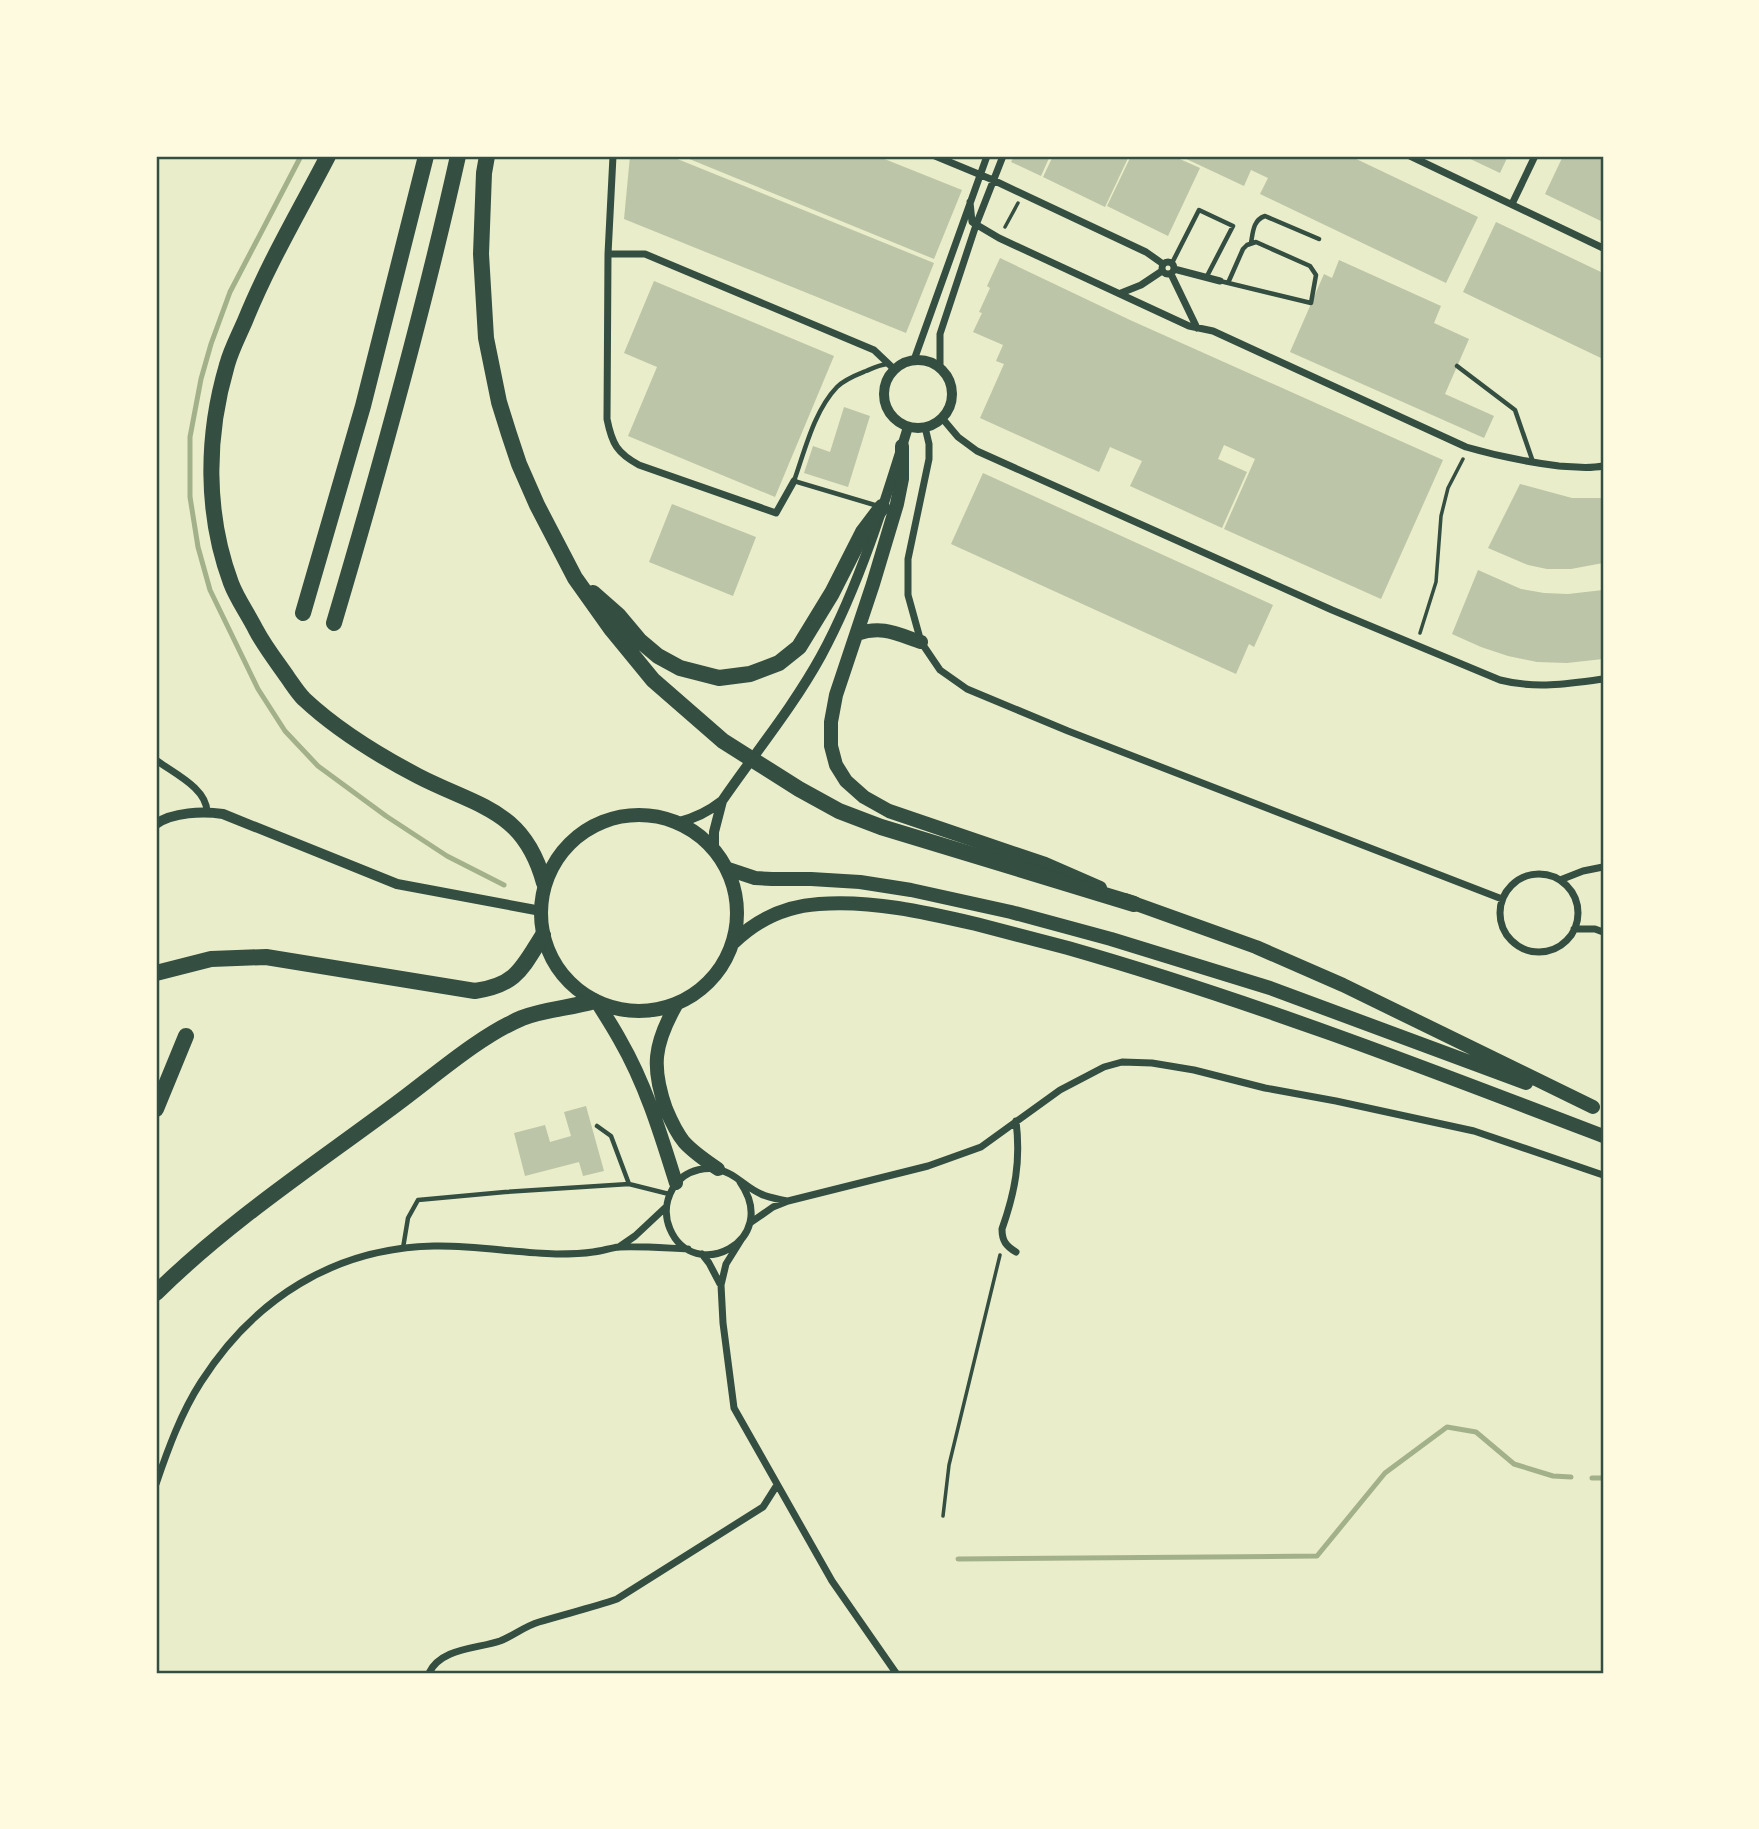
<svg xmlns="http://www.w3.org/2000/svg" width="1759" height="1829" font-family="Jost,sans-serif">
<rect width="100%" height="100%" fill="#e9edc9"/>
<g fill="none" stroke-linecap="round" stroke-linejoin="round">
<path stroke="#a3b18a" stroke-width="5" d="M301,156L230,292L211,344L201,379L190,437V497L198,547L210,590L258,689L285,731L318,766L386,816L447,856L504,885
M1592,1478H1603
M958,1559L1317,1556L1385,1473L1447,1427L1476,1432L1514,1464L1553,1476L1571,1477"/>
</g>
<path fill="#bcc5a7" d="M630,156H670L934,263L906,333L624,219Z
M682,156H877L962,190L934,259Z
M1014,156H1050L1041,176L1011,162Z
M1053,156H1129L1105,207L1043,177Z
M1131,156H1173L1200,168L1168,236L1107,206Z
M1180,156H1350L1478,217L1446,283L1260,194L1268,178L1251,170L1244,186Z
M1464,156H1508L1500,173Z
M1563,156H1603V222L1545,194Z
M1496,222L1603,273V359L1463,292Z
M1000,258L1130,320L1443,460L1381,599L1224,529L1255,459L1224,445L1218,459L1247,472L1222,528L1130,486L1142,461L1110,447L1099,472L980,418L1004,364L996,361L1003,345L973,332L982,313L979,312L990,288L987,286Z
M1339,260L1441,306L1434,323L1469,339L1445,394L1494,416L1484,438L1290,352L1324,274L1332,278Z
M654,281L834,356L775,497L628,436L657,367L624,353Z
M844,407L870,416L848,487L804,473L813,446L830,452Z
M983,473L1273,605L1254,647L1249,644L1236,674L951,544Z
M1520,484L1572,498H1603V563L1571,569H1547L1528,565L1488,548Z
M672,504L756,537L733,596L649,562Z
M1478,570L1521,589L1544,593L1568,594L1603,590V659L1567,663L1537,662L1508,656L1481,647L1452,634Z
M586,1106L604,1171L583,1176L579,1162L525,1176L514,1133L545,1125L550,1142L571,1136L564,1112Z"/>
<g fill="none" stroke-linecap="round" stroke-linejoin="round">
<path stroke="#344e41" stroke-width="3.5" d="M1005,227L1018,203
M1420,633L1436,582L1441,516L1448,488L1463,459
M943,1516L949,1465L1000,1255"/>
<path stroke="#344e41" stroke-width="4.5" d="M1251,243C1253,232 1253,220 1265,216L1319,239
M1172,263L1199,210L1233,226L1206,278
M1220,281L1311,303L1316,275L1310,266L1256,242L1247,245L1243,249L1228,283
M1457,366L1515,410L1533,462
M878,506L794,481C805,450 814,411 837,387C845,379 856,375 866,371C873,368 879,365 887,364
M597,1126L611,1136L629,1184L669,1194
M403,1248L408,1218L418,1200L505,1192L629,1184"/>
<path stroke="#344e41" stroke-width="7" d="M613,156L608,254L607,419C612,444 617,453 639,465L776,513L794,481
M935,156L993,180L1146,252L1163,264
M1410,156L1603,248
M970,202L972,222L999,238L1189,326L1213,331L1466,447C1497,456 1527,462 1559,466C1574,467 1588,469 1603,466
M1512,204L1535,156
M608,254H645L874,350L894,369
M1162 268a6 6 0 1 1 12 0a6 6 0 1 1-12 0Z
M1174,269L1220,281
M1171,274L1197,328
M1121,293L1141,285L1162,271
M914,360L987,156
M940,368V334L976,225L1003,156
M942,418L958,437L977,451L1332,610L1500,680C1535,689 1568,684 1603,679
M925,427L929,444V459L908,559V595L921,642L940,670L967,689L1068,731L1502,899
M156,760C173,773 207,788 207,812
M1500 913a39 39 0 1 1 78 0a39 39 0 1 1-78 0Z
M1560,880L1583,871L1603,867
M1574,929H1595L1603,932
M740,1182C782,1242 693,1284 670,1229C664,1215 666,1200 673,1188C684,1169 711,1163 730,1174C741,1180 749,1189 761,1194C769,1198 778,1199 787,1201
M750,1223L773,1207L788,1201L928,1166L981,1147L1060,1090L1104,1067L1122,1062L1152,1063L1194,1070L1265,1088L1336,1101L1474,1131L1603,1175
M741,1240L726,1264L721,1285L723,1323L734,1408L832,1581L896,1673
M619,1247L635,1236L666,1207
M1016,1252C1006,1246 1002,1241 1002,1229C1015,1192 1021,1161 1016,1121
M702,1254L709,1263L720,1284
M156,1484C168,1449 181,1413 201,1382C254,1299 334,1248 434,1246C474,1245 515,1253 556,1254C568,1254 581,1254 593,1252C602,1251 610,1248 619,1247C642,1246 665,1248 688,1249
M429,1673C441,1648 476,1649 500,1641C513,1636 525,1626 539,1622C565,1614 591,1608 617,1599L763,1507L777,1485"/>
<path stroke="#344e41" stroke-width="10" d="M884 394a34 34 0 1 1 68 0a34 34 0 1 1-68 0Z
M679,822C696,818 708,812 722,801C755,753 793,707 821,656C859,586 885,502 908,427
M156,824C173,812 203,811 223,814L397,884L541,911
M714,846V832L722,801"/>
<path stroke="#344e41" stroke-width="14" d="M902,446V479L897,504L873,584L836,695L831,722V746L836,765L846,781L864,797L889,811L1045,864L1100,888
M857,634C882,625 897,634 921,642
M541 913a98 98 0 1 1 196 0a98 98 0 1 1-196 0Z
M728,869L755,878L772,879H811L860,882L911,890L1011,912L1111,939L1270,988L1526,1083
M1125,900L1256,947L1343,985L1593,1107
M734,942C758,919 786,906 819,904C872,900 924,912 976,924C1007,932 1037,940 1068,948C1250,1000 1426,1068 1603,1136
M597,1002C605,1015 613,1027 620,1040C646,1085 661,1135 676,1183
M676,1005C654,1044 651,1067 666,1109C671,1121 676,1132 684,1142C694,1153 706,1161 718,1169"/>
<path stroke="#344e41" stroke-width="16" d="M328,156C300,210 268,264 245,321C239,335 231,350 227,365C206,436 205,513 231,583C237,599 248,614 256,630C265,647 277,662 288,678C293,685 298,693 304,699C337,730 378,755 418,776C478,807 524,809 544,883
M487,156L484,173L481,254L486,338L499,402L509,434L519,464L537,505L575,578L612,630L653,680L723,741L799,789L839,811L881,827L1134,904
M593,593L618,615L639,640L658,656L680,668L719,678L750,674L779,663L799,647L832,593L863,532L882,507
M303,613L363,406L426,156
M334,623C380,468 423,313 458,156
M156,973L211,959L266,957L475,991C517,985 522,968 543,935
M156,1109L186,1036
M156,1293C228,1222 313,1166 395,1105C432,1078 479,1036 522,1018C545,1009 571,1008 594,1001"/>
</g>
<rect width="1759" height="1829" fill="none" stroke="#fefae0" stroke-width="315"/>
<rect x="158" y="158" width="1444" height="1514" fill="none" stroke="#344e41" stroke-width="2.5"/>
</svg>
